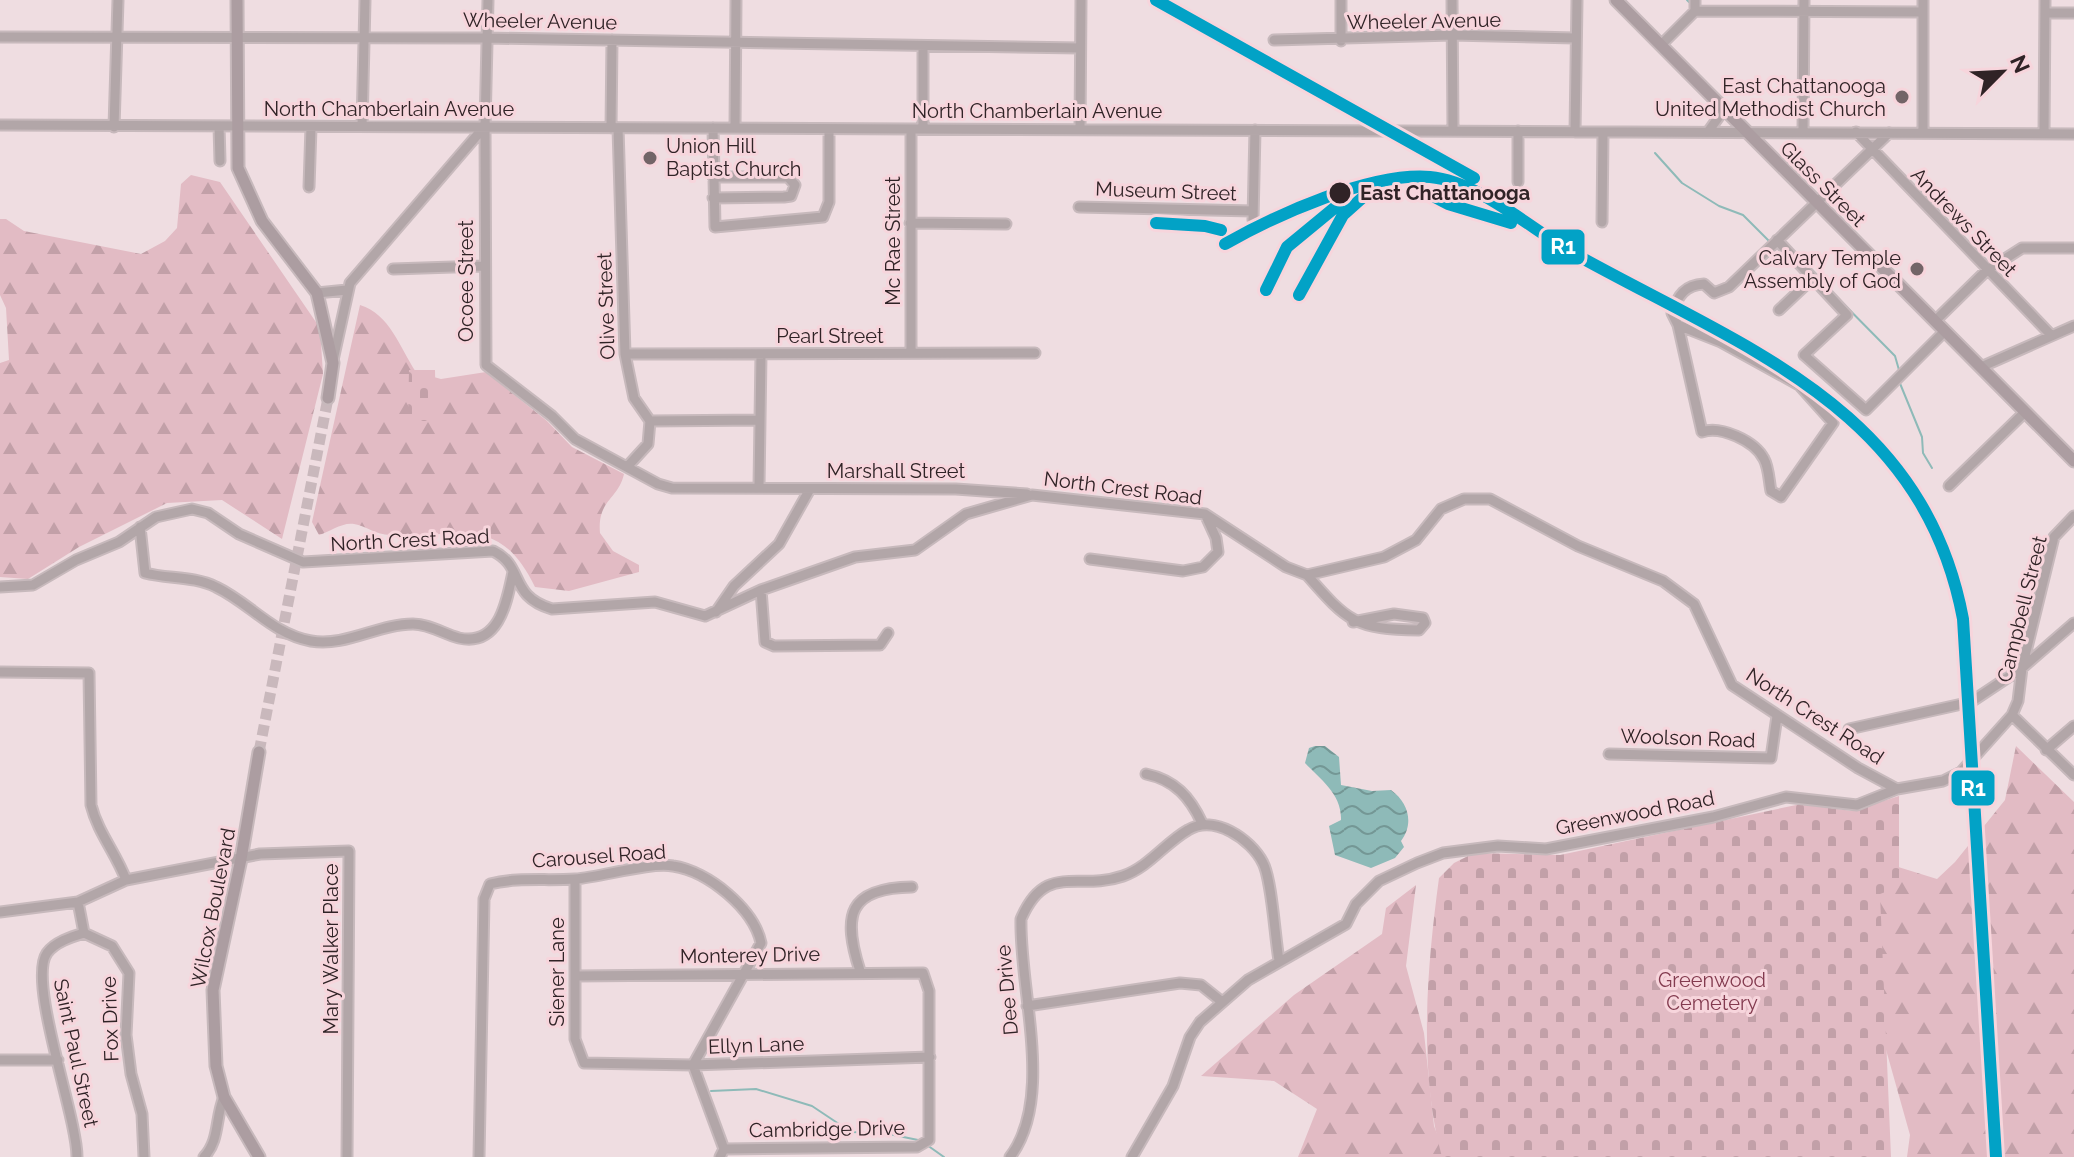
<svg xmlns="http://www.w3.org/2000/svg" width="2074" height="1157" font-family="Raleway,sans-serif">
<defs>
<pattern id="forest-firs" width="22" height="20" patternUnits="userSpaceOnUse" patternTransform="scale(2)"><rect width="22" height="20" fill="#e2bbc4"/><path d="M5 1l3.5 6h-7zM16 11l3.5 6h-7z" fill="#c2a0a8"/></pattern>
<pattern id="cemetery-stones" width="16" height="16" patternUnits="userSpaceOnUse" patternTransform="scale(2)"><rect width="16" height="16" fill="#e2bbc4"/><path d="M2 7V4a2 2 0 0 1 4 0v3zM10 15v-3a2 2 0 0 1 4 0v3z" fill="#c2a0a8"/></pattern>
<pattern id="water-waves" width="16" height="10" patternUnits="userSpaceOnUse" patternTransform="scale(2)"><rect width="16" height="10" fill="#8ebab8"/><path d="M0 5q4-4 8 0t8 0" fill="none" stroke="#749795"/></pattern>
</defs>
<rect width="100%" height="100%" fill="#efdde1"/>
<path fill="url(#forest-firs)" d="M191,175L220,182L320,328L323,374L282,539L222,500L167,503L79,547L28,579L0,577V363L9,360L6,308L0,295V219H6L24,231L141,254L165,241L177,228L181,184Z
M360,305C390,314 400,348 416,372L441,379L486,372L547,421L572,447L624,474C618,500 597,500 600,533L613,551L639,565V572L569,591L535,587C498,511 458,539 390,535C376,535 366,526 354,524C342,522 330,532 319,535L312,522Z
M2016,746L2074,802V1157H1907L1910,1135L1883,1039L1641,846L1895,866L1937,879L1955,862L2005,800Z
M1416,885L1406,966L1424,1033L1434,1126L1446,1157H1298L1317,1109L1274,1081L1201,1076L1294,995L1382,934L1386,908Z"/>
<path fill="url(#cemetery-stones)" d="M409,370H435L436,421H408Z
M1899,796V887L1880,894L1891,1157H1442C1418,1070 1427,967 1439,878L1454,863L1474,853L1560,855L1801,804L1852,811Z"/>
<path fill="url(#water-waves)" d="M1315,746H1325L1339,757L1341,785L1372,791L1391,790C1409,803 1414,824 1401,841L1404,847L1395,858L1371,868L1335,855L1329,826L1341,820C1342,794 1320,779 1305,763L1309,748Z"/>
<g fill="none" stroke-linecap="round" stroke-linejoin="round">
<path stroke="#8ebab8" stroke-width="2" d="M1687,0L1689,2
M1655,153L1682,183L1719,206L1743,215L1769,241
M1817,277L1895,356L1899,370
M1899,381L1922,437L1923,453L1932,468
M711,1091L756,1089L812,1106L851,1132L884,1133L918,1140
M927,1145L944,1157"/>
<path stroke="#c9b8bc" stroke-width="11" stroke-dasharray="11 5.5" stroke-linecap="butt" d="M259,752L328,398"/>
<g stroke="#c7b9bc" stroke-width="13">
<path id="minor" d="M1452,0L1453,130
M1695,11L1923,12
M2045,13H2074
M0,37L487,38L1080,48
M1274,40L1452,35L1575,38
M1341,41V0
M1661,45L1695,11V0
M923,48V129
M0,125L2074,134
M219,126L220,161
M362,126L365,0
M485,126L486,365L552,416L575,439L658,484L672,488L956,489L1027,494
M114,127L118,0
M735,127L736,0
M611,128L612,40
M618,128L625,354L634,398L650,421L648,444L627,467
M713,128L715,227L823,217L829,202V129
M1080,129L1081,0
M1575,132L1577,0
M1708,132L1720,115V105
M1803,132L1804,0
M1856,132L2050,334
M1923,133V0
M2044,134L2045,0
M713,177H788L795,185L791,196L784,197L713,198
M1518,182V131
M309,187L311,127
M1079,207L1253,211
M1253,220L1255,130
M1602,222L1603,133
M910,223L1006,224
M1777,240L1847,315L1804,355L1866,410L1945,331
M393,269L483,266
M317,293L347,290
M1779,310L1813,278
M1935,321L1986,271L2022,248H2074
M1678,325L1721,342L1799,385L1833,423L1781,497L1771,491C1769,482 1769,468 1764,459C1755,441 1720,425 1702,432L1678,325L1672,313C1678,295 1685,285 1704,284L1714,293L1729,287L1889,133
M911,353V129
M625,354L1035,353
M333,360L350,283L485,126L488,0
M1981,367L2074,326
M650,421L760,420
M759,486L761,354
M1949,486L2025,412
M140,527L145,573C168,579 194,576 216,587C250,603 272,634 311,641C346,647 378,624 413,624C429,624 444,634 459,638C500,647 507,600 513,572
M1090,559L1183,571L1203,567L1218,552L1216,538L1205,514
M1307,575C1348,622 1355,629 1419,630L1425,623L1423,618L1394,614L1353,622
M0,587L33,585L76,560L119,542L156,517L192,509L208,513L239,534L303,562L493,551C525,566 508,596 552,609L655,602L705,616L761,590L855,557L915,550L966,514L1032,495L1205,514L1286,567L1307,575L1384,557L1416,540L1441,509L1464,499H1490L1578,546L1663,581L1694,604L1732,685L1858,768L1897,789
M761,590L765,642L774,646L880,645L888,633
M716,612L734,586L779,544L810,489
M0,672L89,673L91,805C98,833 116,853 126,880
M2012,715L2074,775
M1849,729L1971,702L2022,668L2074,623
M2046,750L2074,726
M1609,754L1771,758L1777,716
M1146,774C1175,780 1190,797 1202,823
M575,879V1039L584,1063L693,1065L930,1057
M78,902L84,933L112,946L129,973L126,1035L131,1074L142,1114L144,1157
M0,912L78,902L126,880L260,854L349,851L347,1157
M860,971C842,915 848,888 912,887
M576,976L923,973L929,991V1140L917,1147L724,1149
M1027,1006L1180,983L1201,985L1221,1001
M0,1060H58
M77,1157C77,1116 27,981 47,953C55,942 71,937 84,933
M204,1157C220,1140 215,1118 224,1097
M479,1157L484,899L490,884C518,877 546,881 575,879C602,877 649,862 673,866C708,871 754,909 761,943L693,1065L724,1149L720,1157
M1010,1157C1055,1098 1019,990 1021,919C1046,861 1077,892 1123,876C1149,867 1165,843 1188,830C1214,814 1251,839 1263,863C1272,880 1275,939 1279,960
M1132,1157L1173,1086L1190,1037L1200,1022L1248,980L1346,924L1356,904L1379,881L1417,863L1443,853L1498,846L1546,849L1713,817L1786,797L1857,805L1897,789L1943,781L1961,772L2012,715L2018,701L2022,668L2054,537L2074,516"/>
</g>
<g stroke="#c7b9bc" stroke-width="15">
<path id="major" d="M237,0L238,168L262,221L317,293L333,363L328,398
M1616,0L2074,461
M259,752L241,859L213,990L216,1066L224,1097L259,1157"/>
</g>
<use href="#minor" stroke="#b2a6a8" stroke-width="9"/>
<use href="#major" stroke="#ac9da1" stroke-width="11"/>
<g stroke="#f7d5dc" stroke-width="18">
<path id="rail-1" d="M1156,0L1474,178
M1421,190L1448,204L1511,223
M1156,223L1205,226L1221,230
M1225,244C1276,215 1371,172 1430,177C1478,181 1531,229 1573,253C1741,347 1923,406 1963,619L1996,1157
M1266,290L1287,247L1338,205
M1299,295L1343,215L1371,190"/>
</g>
<use href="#rail-1" stroke="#02a2c6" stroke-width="12"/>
</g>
<g fill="#736467" stroke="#f7d5dc" stroke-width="3">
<circle cx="1902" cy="97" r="8"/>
<circle cx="650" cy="158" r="8"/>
<circle cx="1917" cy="269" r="8"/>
</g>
<circle fill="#302326" stroke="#f7d5dc" stroke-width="3" cx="1340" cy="193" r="12"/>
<g text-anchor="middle" stroke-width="6" stroke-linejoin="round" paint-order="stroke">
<g font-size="20" fill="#302326" stroke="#f7d5dc">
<text transform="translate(540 21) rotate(1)" y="7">Wheeler Avenue</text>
<text transform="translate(1424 21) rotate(-1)" y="7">Wheeler Avenue</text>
<text x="389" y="116">North Chamberlain Avenue</text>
<text x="1037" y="118">North Chamberlain Avenue</text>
<text transform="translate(1823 184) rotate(45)" y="7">Glass Street</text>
<text transform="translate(1166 191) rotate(2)" y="7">Museum Street</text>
<text transform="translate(1964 222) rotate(46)" y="7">Andrews Street</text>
<text transform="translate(893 241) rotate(-90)" y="7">Mc Rae Street</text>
<text transform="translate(466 281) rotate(-90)" y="7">Ocoee Street</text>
<text transform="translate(606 306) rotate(-92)" y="7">Olive Street</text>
<text x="830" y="343">Pearl Street</text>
<text x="896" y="478">Marshall Street</text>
<text transform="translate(1123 488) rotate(7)" y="7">North Crest Road</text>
<text transform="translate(410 540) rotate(-3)" y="7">North Crest Road</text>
<text transform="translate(2022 609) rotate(-76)" y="7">Campbell Street</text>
<text transform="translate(1815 716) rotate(33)" y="7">North Crest Road</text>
<text transform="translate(1688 738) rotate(2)" y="7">Woolson Road</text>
<text transform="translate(1635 813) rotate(-11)" y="7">Greenwood Road</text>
<text transform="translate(599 856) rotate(-4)" y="7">Carousel Road</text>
<text transform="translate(213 908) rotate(-79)" y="7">Wilcox Boulevard</text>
<text transform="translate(331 949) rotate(-90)" y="7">Mary Walker Place</text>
<text transform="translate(750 955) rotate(-1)" y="7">Monterey Drive</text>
<text transform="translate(557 972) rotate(-90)" y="7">Siener Lane</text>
<text transform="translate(1007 990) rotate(-95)" y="7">Dee Drive</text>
<text transform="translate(110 1019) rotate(-92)" y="7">Fox Drive</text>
<text transform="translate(756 1045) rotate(-2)" y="7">Ellyn Lane</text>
<text transform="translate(76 1053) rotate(78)" y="7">Saint Paul Street</text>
<text transform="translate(827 1129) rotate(-1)" y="7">Cambridge Drive</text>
</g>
<g font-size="20" fill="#302326" stroke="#f7d5dc" text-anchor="end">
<text x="1886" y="93">East Chattanooga<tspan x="1886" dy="23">United Methodist Church</tspan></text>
<text x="666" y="153" text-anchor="start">Union Hill<tspan x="666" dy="23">Baptist Church</tspan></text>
<text x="1901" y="265">Calvary Temple<tspan x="1901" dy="23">Assembly of God</tspan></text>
</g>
<g font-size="20" font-weight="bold" fill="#302326" stroke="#f7d5dc" text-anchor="start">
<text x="1360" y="200">East Chattanooga</text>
</g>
<g font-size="20" fill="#833b4f" stroke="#f7d5dc">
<text x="1712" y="987">Greenwood<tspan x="1712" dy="23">Cemetery</tspan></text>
</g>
</g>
<g stroke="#f7d5dc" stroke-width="3">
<rect x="1540" y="228" width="46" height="38" rx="8" fill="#02a2c6"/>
<rect x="1950" y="769" width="46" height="38" rx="8" fill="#02a2c6"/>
</g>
<g font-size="22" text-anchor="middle" font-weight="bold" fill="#fff">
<text x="1563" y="254">R1</text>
<text x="1973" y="796">R1</text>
</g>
<g transform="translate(2002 72) rotate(66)" stroke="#f7d5dc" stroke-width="6" paint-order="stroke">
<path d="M0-6L14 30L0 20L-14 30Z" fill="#302326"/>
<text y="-12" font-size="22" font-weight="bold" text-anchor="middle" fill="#302326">N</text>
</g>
</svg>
